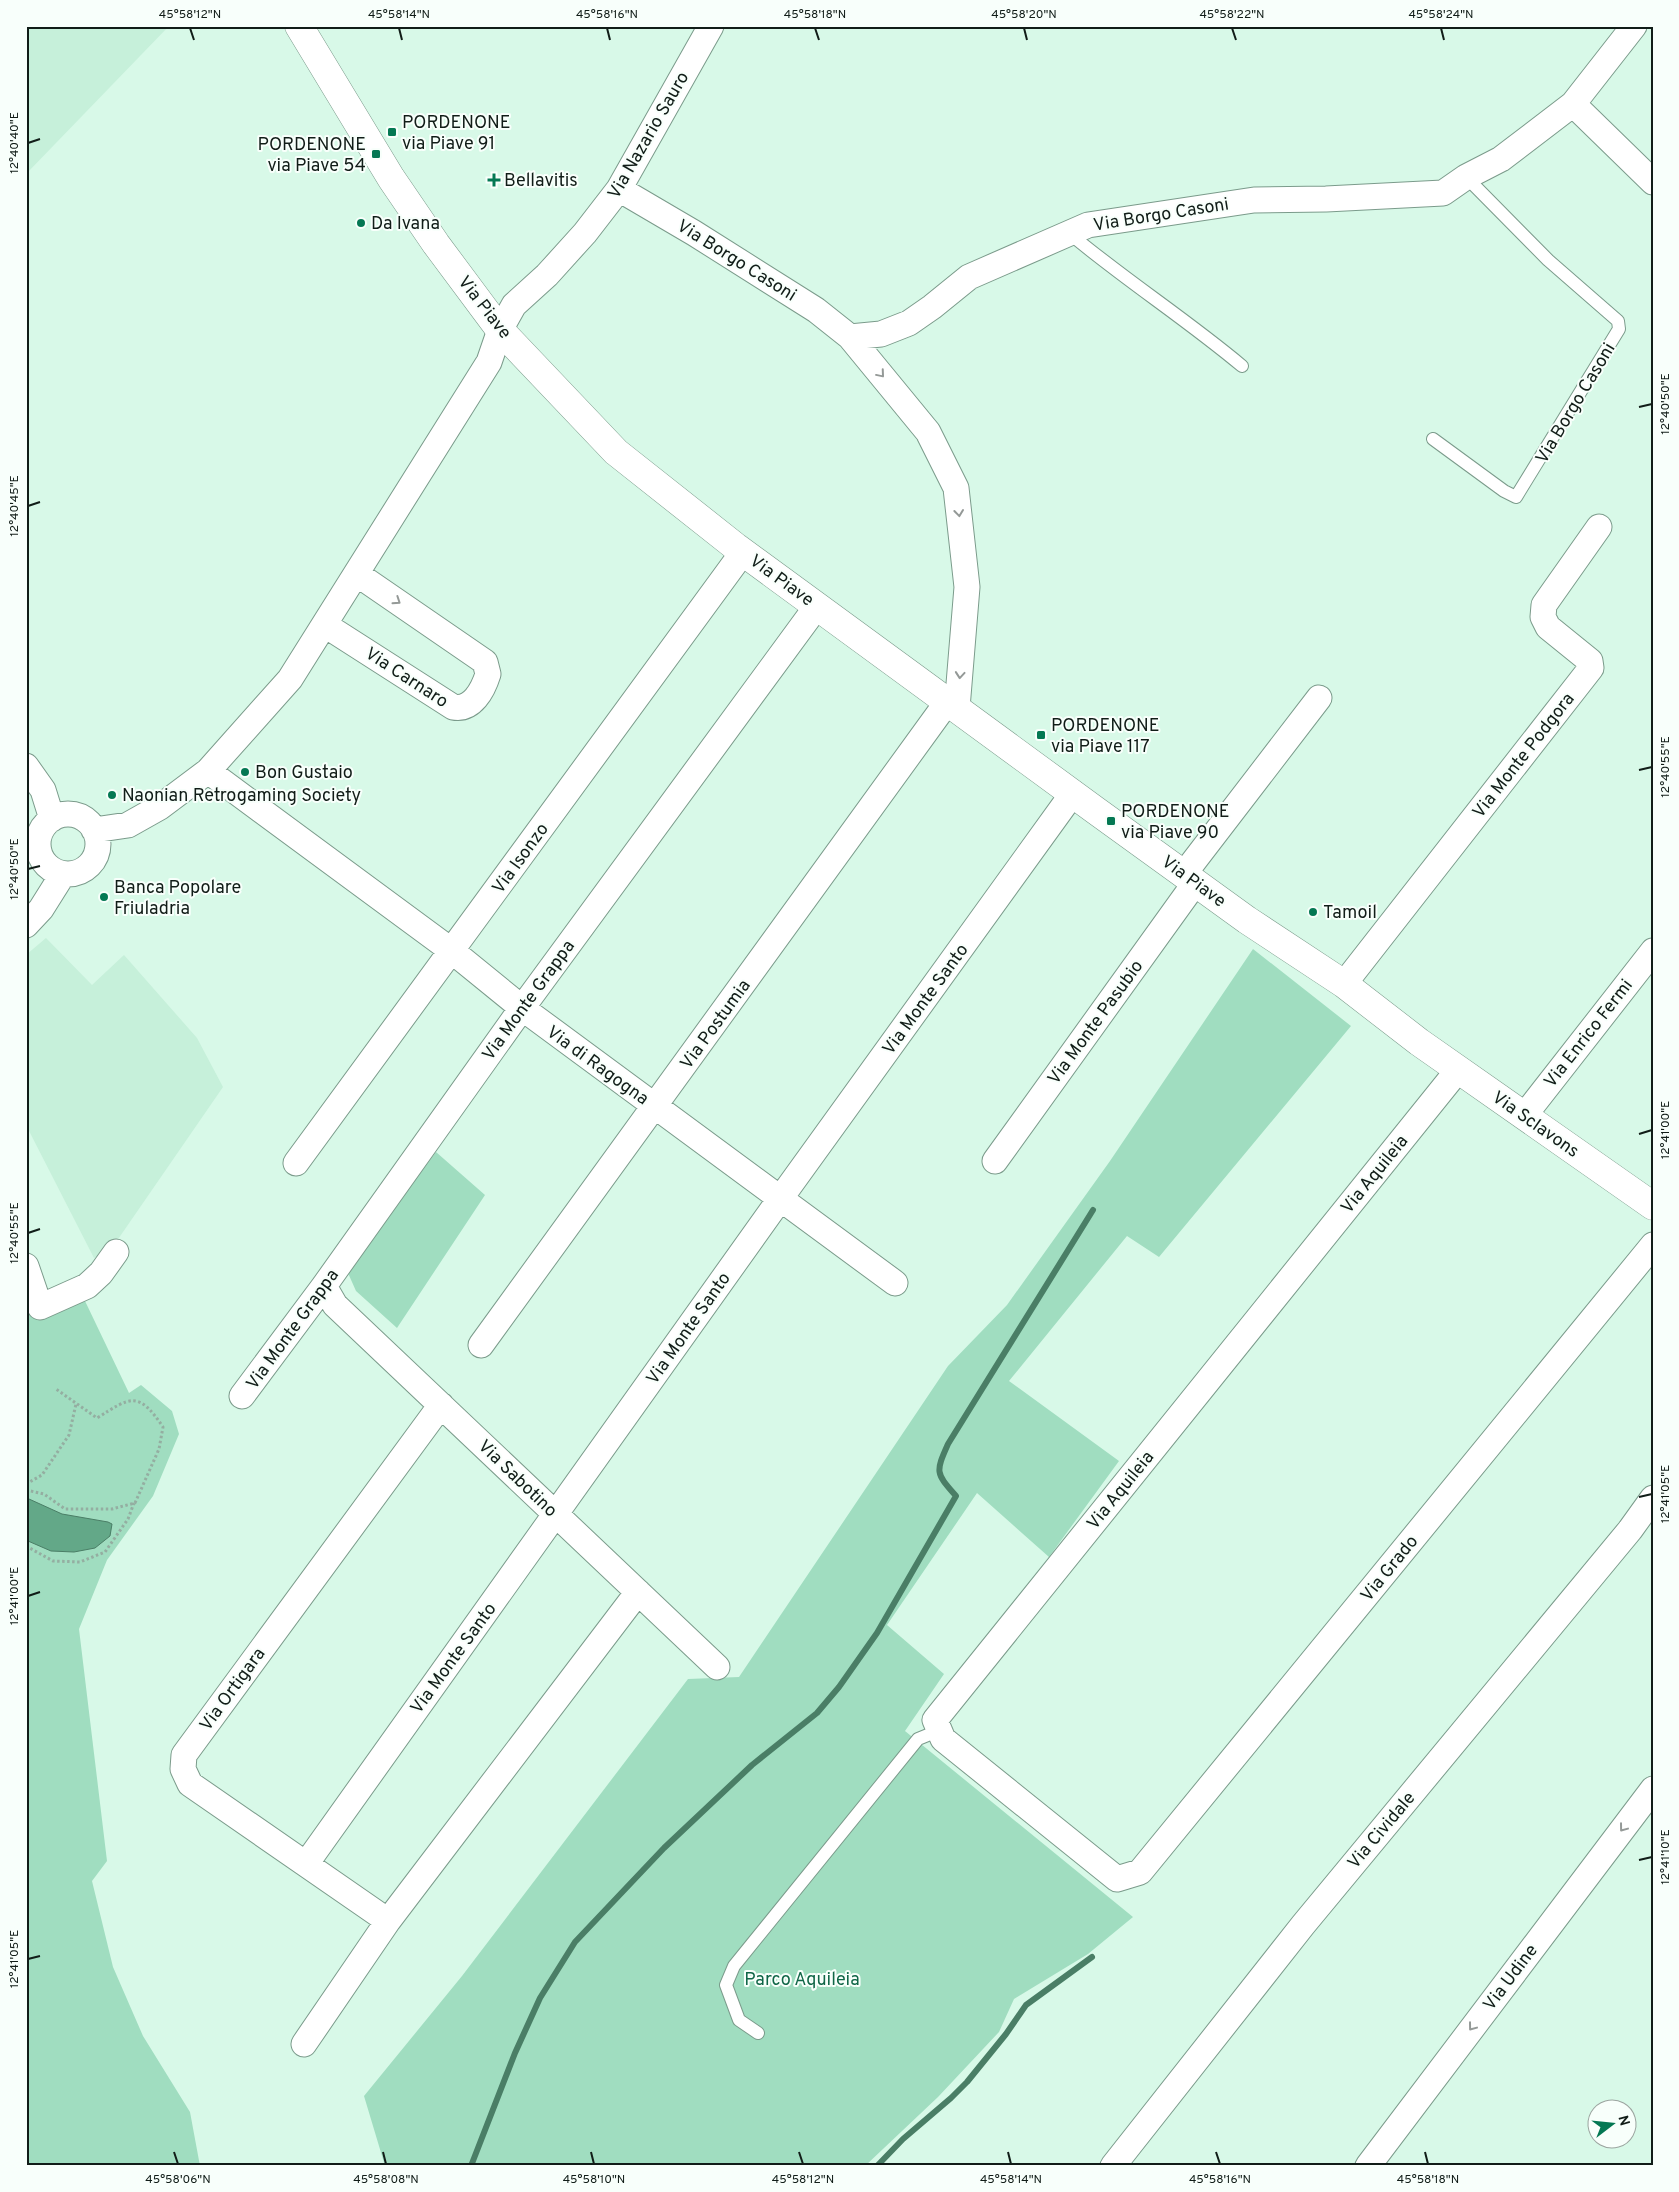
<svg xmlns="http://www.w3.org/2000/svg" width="1679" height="2192" font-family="Overpass,sans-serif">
<rect width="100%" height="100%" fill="#d8f9e8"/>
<path fill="#c6f0da" d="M26,26H169L26,174Z
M46,938L92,985L124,955L197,1038L223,1087L114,1245L94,1258L26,1125V955Z"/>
<path fill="#a0ddc0" d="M1253,949L1351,1026L1159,1257L1127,1236L1009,1381L1119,1461L1049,1557L977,1493L887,1625L944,1674L905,1731L1133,1917L1088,1954L1014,1999L999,2032L938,2097L865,2166H385L364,2096L462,1976L688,1679L739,1677L948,1366L1007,1305L1110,1161Z
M436,1152L485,1195L397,1328L356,1291L348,1273L354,1260Z
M26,1297L35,1319L85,1301L129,1393L141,1385L172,1411L179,1434L153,1496L107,1560L79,1629L107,1861L92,1881L113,1967L143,2036L190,2112L200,2166H26Z"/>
<path fill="#63a888" stroke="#4a7e66" d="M29,1499L62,1514L108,1522L112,1524L110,1536L95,1548L74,1552L51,1551L28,1541L26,1538V1500Z"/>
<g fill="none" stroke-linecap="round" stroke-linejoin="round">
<path stroke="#4a7e66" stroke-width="6" d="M471,2166L515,2053L540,1998L575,1942L664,1848L752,1765L817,1713L839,1687L877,1633L956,1496C936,1473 935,1473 948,1444L1093,1210
M877,2166L903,2139L951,2098L967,2082L1006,2034L1026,2005L1092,1957"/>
<g stroke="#7b9b8b" stroke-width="14">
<path id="service" d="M1069,233C1125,280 1186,319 1242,366
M1433,439L1504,491L1516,497L1619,329L1618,321L1548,260L1466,177
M758,2033L739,2020L726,1985L734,1966L918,1739L940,1730"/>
</g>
<g stroke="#7b9b8b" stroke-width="27">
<path id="minor" d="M1573,104L1653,182
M619,189L694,233L816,310L850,337L928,432L956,488L967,587L957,708
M850,337L881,334L909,323L932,307L969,277L1088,225L1254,200L1326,199L1443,193L1466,177L1501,159L1573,104L1634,26
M325,625L453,707C472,711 483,690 488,674L485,662L357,574
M26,766L43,790L52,819
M208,771L452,951L522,1008L895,1283
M38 844a30 30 0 1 1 60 0a30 30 0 1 1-60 0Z
M94,830L128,825L160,807L208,771L290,679L489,362L500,330L514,305L547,275L585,233L619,189L711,26
M1184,874L1319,698
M26,925L41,909L63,874
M1344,984L1591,668L1590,661L1548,627L1543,617L1544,605L1599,527
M1458,1070L935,1720L943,1739L1117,1879L1140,1872L1653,1245
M1524,1116L1653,951
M995,1161L1195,883
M296,1163L743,552
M26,1266L40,1307L87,1286L101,1273L116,1252
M324,1286L335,1305L717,1667
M481,1345L948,701
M242,1396L324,1286L522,1008L817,606
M306,1864L780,1199L1073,793
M388,1921L190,1784L183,1769L184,1755L441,1405
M304,2044L388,1921L638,1592
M1113,2166L1303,1925L1630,1530L1653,1498
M1368,2166L1653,1789"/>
</g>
<g stroke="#7b9b8b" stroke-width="29">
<path id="tertiary" d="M299,26L391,178L436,244L500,330L616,452L736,547L1095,810L1247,920L1344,984L1419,1042L1653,1206"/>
</g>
<path stroke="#94aea1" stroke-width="3" stroke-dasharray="2.5 2.5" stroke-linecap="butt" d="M26,1484L42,1475L69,1435L76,1404
M26,1490L44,1494L65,1509H112L135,1503L159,1449L163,1427C138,1390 131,1397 97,1418L56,1389
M26,1546L53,1561L80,1562L105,1552L128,1519L134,1503"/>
<use href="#service" stroke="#fff" stroke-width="12"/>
<use href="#minor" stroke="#fff" stroke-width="25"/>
<use href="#tertiary" stroke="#fff" stroke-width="28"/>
</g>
<defs><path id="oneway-chevron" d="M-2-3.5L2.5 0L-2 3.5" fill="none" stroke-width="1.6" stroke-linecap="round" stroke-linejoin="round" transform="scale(1.25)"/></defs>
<g stroke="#949997">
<use href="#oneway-chevron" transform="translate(881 374) rotate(50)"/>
<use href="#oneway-chevron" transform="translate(959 513) rotate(83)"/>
<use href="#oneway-chevron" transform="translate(397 601) rotate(34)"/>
<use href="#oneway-chevron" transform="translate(960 675) rotate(95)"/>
<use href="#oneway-chevron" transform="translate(1623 1828) rotate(127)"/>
<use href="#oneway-chevron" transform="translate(1472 2027) rotate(127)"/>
</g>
<path fill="none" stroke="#111d18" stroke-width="2" d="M190,28L194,40M399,28L402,40M607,28L610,40M815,28L819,40M1024,28L1027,40M1232,28L1236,40M1441,28L1444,40M28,143L40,139M1639,407L1652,404M28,506L40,502M1639,770L1652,767M28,869L40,866M1639,1134L1652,1130M28,1233L40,1229M1639,1497L1652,1494M28,1596L40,1592M1639,1860L1652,1857M28,1959L40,1956M174,2152L178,2164M383,2152L386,2164M591,2152L594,2164M799,2152L803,2164M1008,2152L1011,2164M1216,2152L1220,2164M1425,2152L1428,2164"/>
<g fill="#047853" stroke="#f8fffb" stroke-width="2">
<rect x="387" y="127" width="10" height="10" rx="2.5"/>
<rect x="371" y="149" width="10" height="10" rx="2.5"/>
<path d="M491.5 172.5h5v5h5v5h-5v5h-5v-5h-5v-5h5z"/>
<circle cx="361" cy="223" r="5"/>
<rect x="1036" y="730" width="10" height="10" rx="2.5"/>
<circle cx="245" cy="772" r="5"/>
<circle cx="112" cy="795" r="5"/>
<rect x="1106" y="816" width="10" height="10" rx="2.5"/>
<circle cx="104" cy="897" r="5"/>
<circle cx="1313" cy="912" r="5"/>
</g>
<g text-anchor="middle" stroke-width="4" stroke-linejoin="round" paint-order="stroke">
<g font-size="18" fill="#111d18" stroke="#f8fffb" text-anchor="start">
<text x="402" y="128">PORDENONE<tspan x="402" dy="21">via Piave 91</tspan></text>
<text x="366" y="150" text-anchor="end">PORDENONE<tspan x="366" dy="21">via Piave 54</tspan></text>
<text x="504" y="186">Bellavitis</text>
<text x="371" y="229">Da Ivana</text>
<text x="1051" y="731">PORDENONE<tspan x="1051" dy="21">via Piave 117</tspan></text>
<text x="255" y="778">Bon Gustaio</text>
<text x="122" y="801">Naonian Retrogaming Society</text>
<text x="1121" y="817">PORDENONE<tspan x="1121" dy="21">via Piave 90</tspan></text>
<text x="114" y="893">Banca Popolare<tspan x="114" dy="21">Friuladria</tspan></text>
<text x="1323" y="918">Tamoil</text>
</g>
<g font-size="18" fill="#111d18" stroke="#f8fffb">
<text transform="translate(648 135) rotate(-60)" y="6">Via Nazario Sauro</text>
<text transform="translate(1161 214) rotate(-9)" y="6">Via Borgo Casoni</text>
<text transform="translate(737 260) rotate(32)" y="6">Via Borgo Casoni</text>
<text transform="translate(485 307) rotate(52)" y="6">Via Piave</text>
<text transform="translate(1575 403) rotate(-59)" y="6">Via Borgo Casoni</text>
<text transform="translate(782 580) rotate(36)" y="6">Via Piave</text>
<text transform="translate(407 677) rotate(33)" y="6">Via Carnaro</text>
<text transform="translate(1523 755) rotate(-52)" y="6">Via Monte Podgora</text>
<text transform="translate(520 858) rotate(-54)" y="6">Via Isonzo</text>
<text transform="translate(1194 881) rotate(36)" y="6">Via Piave</text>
<text transform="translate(925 999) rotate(-54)" y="6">Via Monte Santo</text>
<text transform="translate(528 1000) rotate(-54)" y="6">Via Monte Grappa</text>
<text transform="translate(1095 1022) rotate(-54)" y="6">Via Monte Pasubio</text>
<text transform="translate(715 1024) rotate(-54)" y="6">Via Postumia</text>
<text transform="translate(1588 1033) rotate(-52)" y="6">Via Enrico Fermi</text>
<text transform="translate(598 1065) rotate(36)" y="6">Via di Ragogna</text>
<text transform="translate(1536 1124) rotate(35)" y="6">Via Sclavons</text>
<text transform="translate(1374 1174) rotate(-51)" y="6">Via Aquileia</text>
<text transform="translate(688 1328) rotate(-55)" y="6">Via Monte Santo</text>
<text transform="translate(292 1329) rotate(-54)" y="6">Via Monte Grappa</text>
<text transform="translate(518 1478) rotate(44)" y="6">Via Sabotino</text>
<text transform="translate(1120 1490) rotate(-51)" y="6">Via Aquileia</text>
<text transform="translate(1389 1568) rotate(-51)" y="6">Via Grado</text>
<text transform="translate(453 1658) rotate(-54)" y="6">Via Monte Santo</text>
<text transform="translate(232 1689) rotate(-54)" y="6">Via Ortigara</text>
<text transform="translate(1381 1830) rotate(-50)" y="6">Via Cividale</text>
<text transform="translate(1510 1977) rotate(-53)" y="6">Via Udine</text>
</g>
<g font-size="18" fill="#0f6647" stroke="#f8fffb">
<text x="802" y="1985">Parco Aquileia</text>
</g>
</g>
<rect width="1679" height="2192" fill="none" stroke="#f8fffb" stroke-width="55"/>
<g transform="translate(1612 2124) rotate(74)"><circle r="24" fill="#f8fffb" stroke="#9ca5a0"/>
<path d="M0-4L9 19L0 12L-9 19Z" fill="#047853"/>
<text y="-8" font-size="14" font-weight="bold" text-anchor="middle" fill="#111d18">N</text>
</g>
<rect x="28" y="28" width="1624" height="2136" fill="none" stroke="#111d18" stroke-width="2"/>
<g font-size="12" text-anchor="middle" fill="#111d18">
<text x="190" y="18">45°58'12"N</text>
<text x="399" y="18">45°58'14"N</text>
<text x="607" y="18">45°58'16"N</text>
<text x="815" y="18">45°58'18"N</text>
<text x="1024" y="18">45°58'20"N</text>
<text x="1232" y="18">45°58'22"N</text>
<text x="1441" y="18">45°58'24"N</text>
<text transform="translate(14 143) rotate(-90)" y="4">12°40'40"E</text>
<text transform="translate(1665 404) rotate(-90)" y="4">12°40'50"E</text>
<text transform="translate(14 506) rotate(-90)" y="4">12°40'45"E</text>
<text transform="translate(1665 767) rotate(-90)" y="4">12°40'55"E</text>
<text transform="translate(14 869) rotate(-90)" y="4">12°40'50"E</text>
<text transform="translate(1665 1130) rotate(-90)" y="4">12°41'00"E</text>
<text transform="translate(14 1233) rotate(-90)" y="4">12°40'55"E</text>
<text transform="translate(1665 1494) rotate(-90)" y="4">12°41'05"E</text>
<text transform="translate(14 1596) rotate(-90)" y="4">12°41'00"E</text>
<text transform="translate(1665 1857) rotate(-90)" y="4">12°41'10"E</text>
<text transform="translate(14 1959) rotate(-90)" y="4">12°41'05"E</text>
<text x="178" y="2183">45°58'06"N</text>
<text x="386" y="2183">45°58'08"N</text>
<text x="594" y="2183">45°58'10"N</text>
<text x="803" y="2183">45°58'12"N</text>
<text x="1011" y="2183">45°58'14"N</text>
<text x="1220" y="2183">45°58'16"N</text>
<text x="1428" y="2183">45°58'18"N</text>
</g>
</svg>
